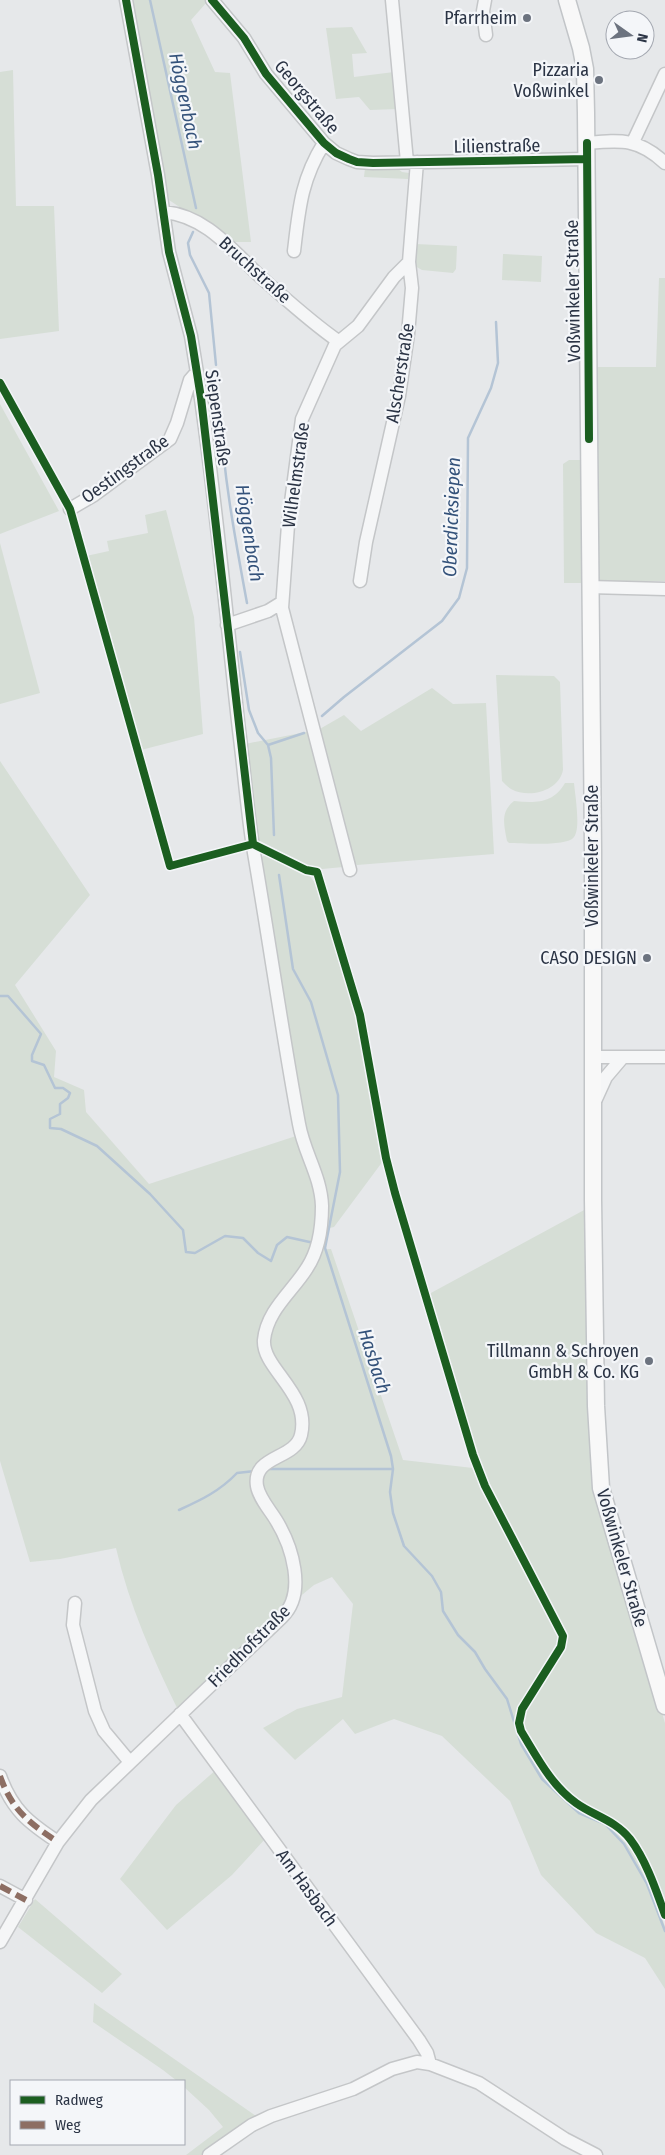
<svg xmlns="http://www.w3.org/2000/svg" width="665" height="2155" font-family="'Fira Sans Condensed',sans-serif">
<rect width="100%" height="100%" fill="#e6e8ea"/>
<path fill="#d6ded6" d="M130,0H205L207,2L191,20L215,72L230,73L251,242H232L169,200Z
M352,27L367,53L352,54L354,77L394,72L398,109L370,110L359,97L336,99L326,28Z
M13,70L16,206H54L59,331L0,339V72Z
M365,168H397L402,172L409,173L408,179L364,177Z
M416,244L457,246L456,269L453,273L422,270L415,266Z
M503,254L542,256L541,282L502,280Z
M659,278H665V581H596L595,367H656Z
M0,404L59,511L0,534Z
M569,460H583L582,583H564L563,464Z
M166,510L194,617L203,734L141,750L86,556L109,551L107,541L148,533L145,515Z
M0,543L40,693L0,704Z
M496,675L554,676L560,682L563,770C559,791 529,799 511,789C508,787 505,784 502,781Z
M432,688L453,704L486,703L494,854L357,865L352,861L318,730L344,715L361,731Z
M311,731L344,859L343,867L322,869L309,866L258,840L245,744Z
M0,761L90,895L15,985L56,1051L54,1077L84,1090L86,1112L149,1184L296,1136L318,1190L314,1250L331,1249L403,1460L473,1468L559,1632L558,1641L517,1710V1726L530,1755L554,1789L576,1809L607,1823L625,1841L639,1861L665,1926V1989L645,1958L596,1933L541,1875L510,1801L442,1736L394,1719L355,1734L343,1719L295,1760L263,1728L297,1709L342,1697L353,1604L332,1577L314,1585L297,1599L299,1579L264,1496L255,1500L280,1536L291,1589L285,1610L179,1712C153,1659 129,1605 116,1548L60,1559L30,1562L0,1461Z
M565,783H574C575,794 581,829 574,837C567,847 522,843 509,843L507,841C504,825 500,812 514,801C535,803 553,804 565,783Z
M268,855L309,875L318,887L358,1016L375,1104L383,1161L334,1227L325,1229L329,1208L327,1187L305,1133L259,861L263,856Z
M586,1209L615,1558L665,1723V1908C654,1880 645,1847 622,1826C610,1815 593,1811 579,1801C552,1784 537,1752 521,1725L522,1715L565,1646L566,1634L488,1484L475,1453L429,1294Z
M217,1769L266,1838L232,1875L167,1930L120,1879L176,1805Z
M35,1899L122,1974L102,1993L18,1927Z
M94,2003L256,2116L201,2155H186L223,2127L209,2110L184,2087V2081H177L163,2070L93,2022Z"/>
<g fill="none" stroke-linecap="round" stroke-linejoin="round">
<path stroke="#b4c4d5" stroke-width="2.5" d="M150,0L196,208
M193,232L188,243L190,255L209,293L216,365
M220,409C223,474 235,538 247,603
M240,652L249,710L258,733L268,745L271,758L274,835
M322,716L344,697L442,621L459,598L467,568L468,438L491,388L498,363L496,322
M268,745L304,733
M279,875L293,969L311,1002L338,1095L340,1172L325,1248L391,1456L393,1469L390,1492L393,1513L404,1546L432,1576L441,1592L443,1611L458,1635L475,1652L485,1669L507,1699L521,1744L542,1779L579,1813L605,1824L624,1844L647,1884L665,1931
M0,996H8L41,1034L32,1055V1061L44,1065L55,1088H63L70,1093L68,1098L60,1104V1114L50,1119V1128L61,1129L97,1146L150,1194L183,1230L186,1252L195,1253L225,1236L243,1238L258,1253L271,1261L277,1245L287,1237L314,1243
M268,1469H393
M179,1510C201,1500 220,1491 237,1473L255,1471"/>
<g stroke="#c4c6c8" stroke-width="15">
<path id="minor" d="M212,0L244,38L266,74L324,143L336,153L349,159L357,162L373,163L587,159
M392,0L407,162
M485,0L483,11L486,35
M633,142L665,74
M587,143C621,140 638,138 665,163
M164,212C208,216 234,253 264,280C288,301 312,323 338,341
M294,251C299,209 301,180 324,143
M70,509L94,495L170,439L177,423L190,380L197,372
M360,581L366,542L399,396L408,334L412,288L409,262L417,162
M589,587L665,589
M227,625L268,611L281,603
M350,870L282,608L288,525L302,419L335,345L358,326L394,277L409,262
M593,1057H665
M596,1099L606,1077L623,1057
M75,1603L73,1625L95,1711L104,1731L129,1761
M180,1714L419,2040L427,2053L430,2064
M0,1776C12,1810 29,1823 58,1842
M0,1886L26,1900
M0,1942L58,1842L91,1800L282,1617C307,1593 292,1546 276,1520C270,1510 259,1498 257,1486C252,1455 295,1460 301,1435C311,1393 262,1369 264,1340C267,1310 292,1292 307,1268C319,1250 322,1227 322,1206C321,1176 304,1153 299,1124C282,1032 269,939 253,847C247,808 244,769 239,730C226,615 216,500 199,385L191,336L169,252L158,175L126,0
M209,2155L252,2125L271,2116L353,2089L392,2069L417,2062L430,2064L479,2083L565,2139L596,2155"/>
</g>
<g stroke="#c2c5c8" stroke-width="19">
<path id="major" d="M567,0L581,48L585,69L586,113L593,851V1200L596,1406L601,1488L665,1706"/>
</g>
<use href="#minor" stroke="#f5f6f7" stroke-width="12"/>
<use href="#major" stroke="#f8f8f8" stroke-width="16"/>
<path stroke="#8d6e63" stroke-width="6" stroke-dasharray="12 6" stroke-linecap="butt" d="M0,1776C12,1810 29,1823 58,1842
M0,1886L26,1900"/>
<g stroke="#f4f6f9" stroke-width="11">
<path id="cycleway" d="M126,0L158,175L169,252L191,336L201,398L253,844
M212,0L244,38L266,74L324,143L336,153L349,159L357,162L373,163L587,159
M587,143L589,439
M0,383L70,509L170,866L253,844L306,870L317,872L360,1015L386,1158L395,1193L473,1455L485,1486L563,1636L561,1647L522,1709L519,1723L521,1731C537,1757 551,1785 576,1803C594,1816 615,1820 630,1839C646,1860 656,1890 665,1915"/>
</g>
<use href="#cycleway" stroke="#1b5e20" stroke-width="8"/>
</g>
<g fill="#6c737f" stroke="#f4f6f9" stroke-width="2">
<circle cx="527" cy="18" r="5"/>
<circle cx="599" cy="80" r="5"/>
<circle cx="647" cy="958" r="5"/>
<circle cx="649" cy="1361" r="5"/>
</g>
<g text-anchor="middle" stroke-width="4.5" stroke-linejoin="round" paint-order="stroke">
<g font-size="18" fill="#2b3445" stroke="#f4f6f9" text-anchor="end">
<text x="517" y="24">Pfarrheim</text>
<text x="589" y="76">Pizzaria<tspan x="589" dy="21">Voßwinkel</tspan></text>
<text x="637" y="964">CASO DESIGN</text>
<text x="639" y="1357">Tillmann &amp; Schroyen<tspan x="639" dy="21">GmbH &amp; Co. KG</tspan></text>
</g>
<g font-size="18" fill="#2b3445" stroke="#f4f6f9">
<text transform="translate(307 97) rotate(50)" y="6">Georgstraße</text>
<text transform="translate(497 146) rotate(-1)" y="6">Lilienstraße</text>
<text transform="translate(255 270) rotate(42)" y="6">Bruchstraße</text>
<text transform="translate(573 291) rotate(-91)" y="6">Voßwinkeler Straße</text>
<text transform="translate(400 373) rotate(-81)" y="6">Alscherstraße</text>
<text transform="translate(218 418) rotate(82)" y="6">Siepenstraße</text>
<text transform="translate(125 469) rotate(-36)" y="6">Oestingstraße</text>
<text transform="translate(296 475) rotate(-82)" y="6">Wilhelmstraße</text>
<text transform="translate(592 856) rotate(-90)" y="6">Voßwinkeler Straße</text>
<text transform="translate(622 1558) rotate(74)" y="6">Voßwinkeler Straße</text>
<text transform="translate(249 1646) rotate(-45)" y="6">Friedhofstraße</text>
<text transform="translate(307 1888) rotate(54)" y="6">Am Hasbach</text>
</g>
<g font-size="19" font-style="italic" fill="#34527a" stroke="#f4f6f9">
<text transform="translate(186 101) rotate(78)" y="7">Höggenbach</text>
<text transform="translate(451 517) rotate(-88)" y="7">Oberdicksiepen</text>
<text transform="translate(250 533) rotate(81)" y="7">Höggenbach</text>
<text transform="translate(375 1361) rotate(72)" y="7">Hasbach</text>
</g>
</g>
<rect x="10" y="2080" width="175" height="65" fill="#f4f6f9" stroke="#a4a8b1"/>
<rect x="20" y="2096" width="25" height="8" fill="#1b5e20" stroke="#a4a8b1"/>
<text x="55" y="2105" font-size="15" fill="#2b3445">Radweg</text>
<rect x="20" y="2121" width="25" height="8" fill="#8d6e63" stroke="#a4a8b1"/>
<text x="55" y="2130" font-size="15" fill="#2b3445">Weg</text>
<g transform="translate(630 35) rotate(104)"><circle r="24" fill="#f4f6f9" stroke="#a4a8b1"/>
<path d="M0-4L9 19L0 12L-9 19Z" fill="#6c737f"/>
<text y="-8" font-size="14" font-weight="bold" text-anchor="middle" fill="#2b3445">N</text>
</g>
</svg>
